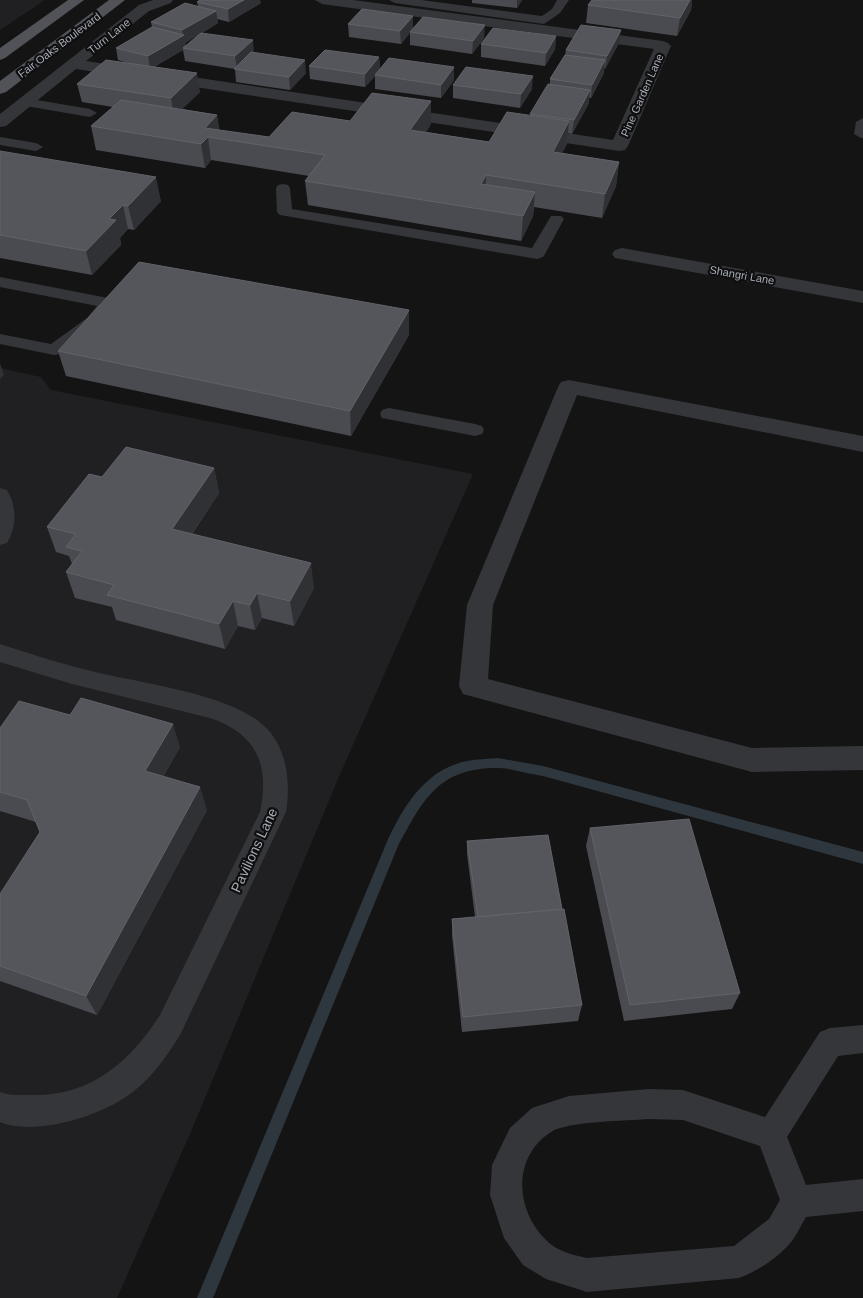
<svg xmlns="http://www.w3.org/2000/svg" width="863" height="1298" font-family="Helvetica,sans-serif">
<rect width="100%" height="100%" fill="#141415"/>
<path fill="#202022" d="M0,0H45L0,30Z
M0,368L41,377L51,390L473,474L341,772L190,1134L117,1298H0Z"/>
<g fill="none" stroke-linecap="round" stroke-linejoin="round">
<path fill="#2e373d" fill-rule="evenodd" d="M498,758L543,766L863,852V864L543,776C528,774 512,768 497,768C438,768 423,800 398,846L213,1298H197L386,844C402,808 425,769 467,761C477,759 488,759 498,758Z"/>
<path fill="#35363a" fill-rule="evenodd" d="M389,0H421L542,16L552,9L557,0H569L560,13L544,24L395,3Z
M25,98L90,109L97,113L90,117L20,105L18,102L20,99Z
M863,118V138H861L854,134L856,122Z
M0,137L36,143L43,147L36,151L0,145Z
M283,184L288,185L290,188L292,209L532,248L551,216H561L564,219L545,254L543,257L537,259L280,215L277,212L276,188L278,185Z
M0,277L108,298L114,299L116,303L99,326L60,354L54,355L0,344V334L51,344L87,318L97,306L0,287Z
M389,408L475,424L482,426L484,430L482,434L475,436L382,418L380,414L382,410Z
M0,488L7,490C17,507 17,526 7,543L0,545Z
M0,644C33,655 66,665 99,673C143,683 229,695 262,724C287,745 291,782 286,812L180,1035C167,1056 153,1076 134,1091C105,1115 36,1137 0,1122V1092C10,1096 20,1095 30,1095C90,1097 129,1063 160,1015L260,812C270,765 257,734 210,718L72,684L0,662Z
M863,1025V1053L838,1056L787,1137L806,1185L863,1179V1211L806,1217C801,1225 797,1234 792,1241C779,1257 758,1271 739,1278L587,1292L546,1279L523,1265L504,1238L490,1195L492,1165L510,1128L532,1108L569,1096L649,1089L683,1090L765,1117L820,1032L830,1028ZM649,1119L683,1120L760,1146L780,1200L769,1219L734,1246L587,1258C573,1255 556,1251 546,1240C515,1210 512,1157 551,1132C568,1121 627,1121 649,1119Z"/>
<path fill="#35363a" fill-rule="evenodd" d="M153,0H173L171,3L149,11L86,61L613,140L654,49L322,4L315,0H353L663,41L668,43L671,46L628,146L625,150L619,151L76,69L6,126L0,127V114L139,5Z
M622,248L863,291V303L615,258L612,254L615,250Z
M569,380L863,436V452L577,395L493,605L488,679L752,748L863,746V770L752,772L463,694L459,686L467,605L558,387L561,382Z"/>
<path fill="#515359" fill-rule="evenodd" d="M68,0H84L5,58L0,60V48Z
M109,0H125L6,92L0,94V81Z"/>
</g>
<path fill="#4a4b50" fill-rule="evenodd" d="M472,0H522L517,8L472,3Z
M592,0H692L691,10L677,36L586,23L588,5Z
M197,2L261,3L229,22L217,19L218,23L202,33L306,73L290,90L236,82L235,69L185,61L183,50L154,67L200,92L182,109L217,115L219,130L269,137L350,121L431,101V124L426,132L489,142L530,115L550,84V79L565,55L566,50L619,43L605,69L604,68V73L591,98H589V103L572,134L568,133L567,144L562,153L619,162L616,186L602,218L534,207L533,216L521,241L308,205L305,181L309,176L211,160L205,168L96,150L91,126L113,107L82,102L77,84L131,64L118,60L116,48L152,27L151,22L198,6ZM199,34L186,46L185,43Z
M413,16V29L401,44L349,37L348,24Z
M410,32L484,38L472,54L410,45Z
M556,36L555,49L545,66L481,57V44Z
M379,57L380,70L454,67V80L441,98L375,89V76L365,87L310,79L309,66Z
M453,85L532,89L520,108L453,98Z
M0,151L161,201L134,230L128,229L120,238L121,245L92,275L0,258Z
M409,310V335L351,436L66,376L58,351Z
M214,468L219,493L192,534L314,588L294,626L262,618L255,630L238,626L225,649L116,620L112,607L75,598L66,572L72,564L69,556L56,552L47,527L102,477Z
M0,728L180,747L163,777L207,810L97,1015L0,981V894L40,832L36,822L0,811Z
M590,828L740,993L732,1009L624,1021L586,846Z
M467,841L562,909L582,1005L578,1021L462,1032L452,936V919L475,917L467,854Z"/>
<path fill="#303134" d="M244,0H260L261,3L229,22L228,9Z
M517,0H522L517,8Z
M690,0H692L691,10L677,36L680,18Z
M216,11L218,23L185,43L186,48H183V50L150,69L148,56L183,36L182,30Z
M413,16V29L401,44L400,31Z
M485,25L484,38L472,54L473,41Z
M621,30L619,43L605,69L607,56Z
M556,36L555,49L545,66L546,53Z
M253,40L254,53L237,69L235,56Z
M379,57L380,70L365,87V74Z
M305,60L306,73L290,90L289,77Z
M605,60L604,73L591,98L592,85Z
M454,67V80L441,98V85Z
M197,73L200,92L174,117L171,98Z
M533,76L532,89L520,108L521,94Z
M590,90L589,103L572,134L574,120Z
M431,101V124L411,153L410,130Z
M217,115L221,138L208,137L211,160L205,168L201,144L205,128Z
M569,121L567,144L551,175L553,152Z
M619,162L616,186L602,218L605,194Z
M486,175L485,199L481,184Z
M156,177L161,201L134,230L128,206Z
M535,192L533,216L521,241L523,216Z
M123,205L128,229L120,238L121,245L92,275L86,251L109,219Z
M409,310V335L351,436L350,411Z
M0,363L4,375L0,379Z
M214,468L219,493L178,554L172,529Z
M311,563L314,588L294,626L290,601Z
M257,593L262,618L255,630L250,605Z
M233,601L238,626L225,649L219,624Z
M173,724L180,747L153,794L145,771Z
M200,787L207,810L97,1015L86,996Z"/>
<path fill="#54565b" stroke="#616369" d="M200,0H244L228,9L197,2Z
M592,0H690L680,18L588,5Z
M185,3L216,11L182,30L151,22Z
M362,9L413,16L400,31L348,24Z
M423,17L485,25L473,41L410,32Z
M581,25L621,30L607,56L566,50Z
M152,27L184,35L148,56L116,48Z
M493,28L556,36L546,53L481,44Z
M201,33L253,40L235,56L183,48Z
M325,50L379,57L365,74L309,66Z
M251,52L305,60L289,77L234,69Z
M565,55L605,60L592,85L550,79Z
M389,58L454,67L441,85L375,75Z
M106,60L197,73L171,98L77,84Z
M466,67L533,76L521,94L453,85Z
M548,84L590,90L574,120L530,114Z
M372,93L431,101L410,130L489,142L507,112L569,121L553,152L619,162L605,194L486,175L481,184L535,192L523,216L305,181L325,155L208,137L201,144L91,126L121,100L217,115L205,128L269,137L292,112L350,121Z
M0,151L156,177L128,206L123,205L109,219L116,220L86,251L0,235Z
M139,262L409,310L350,411L58,351Z
M126,447L214,468L172,529L311,563L290,601L257,593L250,605L233,601L219,624L107,595L114,585L66,572L82,551L66,547L76,534L47,527L89,474L102,477Z
M81,698L173,724L145,771L200,787L86,996L0,966V894L40,832L27,800L0,792V728L19,701L70,715Z
M689,819L740,993L630,1005L590,828Z
M548,835L562,909L478,917L467,841Z
M564,909L582,1005L463,1017L452,919Z"/>
<g text-anchor="middle" stroke-width="4.5" stroke-linejoin="round" paint-order="stroke">
<g font-size="11" fill="#a6abb5" stroke="#0f0f10">
<text transform="translate(109 36) rotate(-38)" y="4">Turn Lane</text>
<text transform="translate(59 45) rotate(-37)" y="4">Fair Oaks Boulevard</text>
<text transform="translate(642 95) rotate(-66)" y="4">Pine Garden Lane</text>
<text transform="translate(742 275) rotate(10)" y="4">Shangri Lane</text>
</g>
<g font-size="14" fill="#a6abb5" stroke="#0f0f10">
<text transform="translate(254 850) rotate(-65)" y="5">Pavilions Lane</text>
</g>
</g>
</svg>
